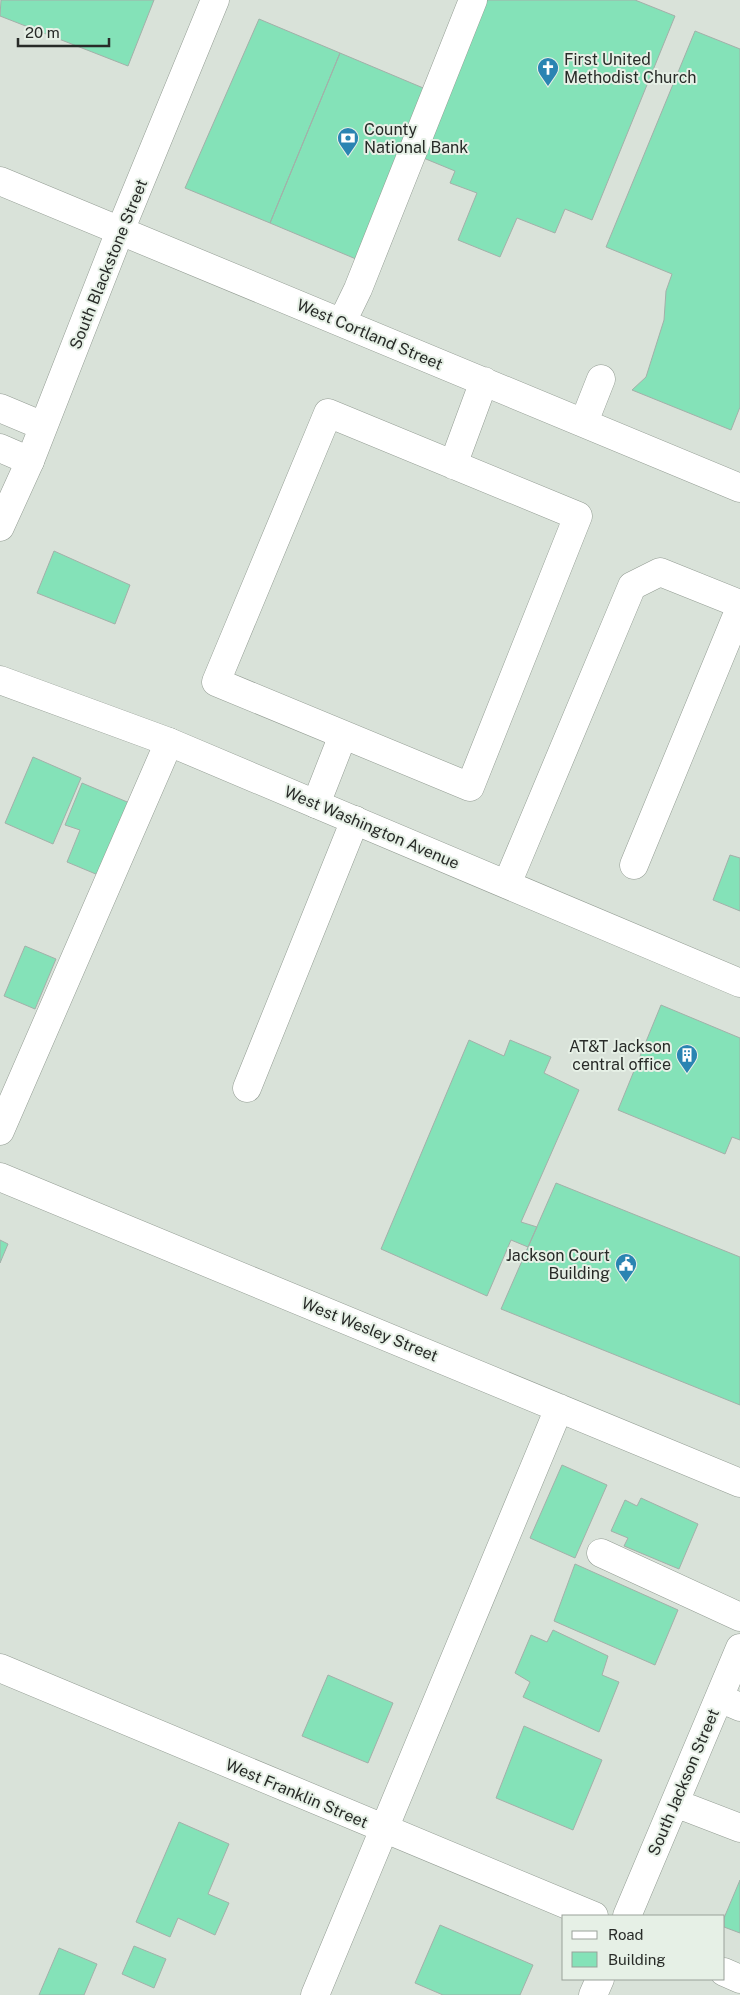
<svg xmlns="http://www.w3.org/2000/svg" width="740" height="1995" font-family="'Public Sans',sans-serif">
<rect width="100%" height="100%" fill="#d9e2d9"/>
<path fill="#84e2b8" stroke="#a3b0a9" d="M1,0H154L128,66L0,16Z
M485,0H635L675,16L592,220L565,209L555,233L517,218L500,257L458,240L477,193L450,183L455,171L421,157Z
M259,19L340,53L270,223L185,188Z
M695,31L740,49V407L731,430L632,390L646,377L664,320L666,291L672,274L606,247Z
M340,53L428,90L356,259L270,223Z
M54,551L130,585L115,624L37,593Z
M33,757L81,778L53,844L5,823Z
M82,783L132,804L103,877L67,862L80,830L65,825Z
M730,855L740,858V911L713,900Z
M25,946L56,959L35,1009L4,996Z
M661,1005L740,1038V1140L732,1137L725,1154L618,1110Z
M469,1040L504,1056L510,1040L551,1057L544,1073L579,1090L521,1222L537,1227L528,1247L511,1240L487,1296L381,1249Z
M556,1183L740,1257V1405L501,1309Z
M0,1240L8,1244L0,1263Z
M562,1465L607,1485L575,1558L530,1538Z
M641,1498L698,1524L679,1569L624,1546L628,1538L611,1531L625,1500L637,1506Z
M575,1564L678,1610L655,1665L554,1621Z
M553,1630L608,1656L602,1675L619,1682L599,1732L523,1697L530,1682L515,1673L531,1635L547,1642Z
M328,1675L393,1703L368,1763L302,1736Z
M524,1726L602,1760L573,1830L496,1798Z
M179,1822L229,1844L208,1894L229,1903L215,1935L178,1918L170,1937L136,1922Z
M740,1880V1933L724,1927V1918Z
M440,1925L533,1965L520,1995H443L415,1983Z
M134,1946L166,1959L154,1988L122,1974Z
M59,1948L97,1964L84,1995H39Z"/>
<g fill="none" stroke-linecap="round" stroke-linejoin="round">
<g stroke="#939c93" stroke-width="29">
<path id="minor" d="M0,181L740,488
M342,322L358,289L473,0
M0,408L43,426
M328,413L578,516L470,787L216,682Z
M584,422L601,379
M0,448L30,461
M453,465L484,381
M316,804L343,735
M634,865L740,608
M507,884L632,586L660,572L740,604
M247,1088L355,820
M0,1131L169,742
M0,1177L740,1483
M601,1553L740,1617
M0,1668L594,1916
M719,1698L740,1707
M675,1803L740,1828
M627,1916L740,1648
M724,1972L740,1979
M315,1995L559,1408
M593,1995L600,1979"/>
</g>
<g stroke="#939c93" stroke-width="29">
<path id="major" d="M0,527L30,461L120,231L215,0
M0,680L169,742L740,983"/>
</g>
<use href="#minor" stroke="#fff" stroke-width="28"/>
<use href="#major" stroke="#fff" stroke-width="28"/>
</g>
<defs>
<g id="church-pin" transform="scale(1.125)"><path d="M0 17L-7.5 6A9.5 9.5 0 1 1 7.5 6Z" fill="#2a84b2" stroke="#e6f0e6"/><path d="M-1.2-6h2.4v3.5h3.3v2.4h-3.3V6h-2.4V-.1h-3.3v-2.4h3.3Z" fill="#fff"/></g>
<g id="bank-pin" transform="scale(1.125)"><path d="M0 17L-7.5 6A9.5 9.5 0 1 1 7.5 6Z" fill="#2a84b2" stroke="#e6f0e6"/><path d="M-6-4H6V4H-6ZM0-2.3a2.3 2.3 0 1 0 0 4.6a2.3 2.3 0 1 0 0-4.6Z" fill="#fff"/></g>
<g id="building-pin" transform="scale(1.125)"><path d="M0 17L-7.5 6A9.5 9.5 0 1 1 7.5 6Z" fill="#2a84b2" stroke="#e6f0e6"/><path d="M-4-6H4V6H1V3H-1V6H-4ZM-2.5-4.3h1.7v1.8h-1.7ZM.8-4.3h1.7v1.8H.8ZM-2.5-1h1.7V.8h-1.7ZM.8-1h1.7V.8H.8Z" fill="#fff"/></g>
<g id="civic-pin" transform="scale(1.125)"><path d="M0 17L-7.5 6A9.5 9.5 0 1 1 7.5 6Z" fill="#2a84b2" stroke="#e6f0e6"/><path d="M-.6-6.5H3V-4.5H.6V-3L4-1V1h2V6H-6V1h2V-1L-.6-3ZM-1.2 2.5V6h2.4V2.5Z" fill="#fff"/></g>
</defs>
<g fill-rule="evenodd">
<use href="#church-pin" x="548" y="68"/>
<use href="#bank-pin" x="348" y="138"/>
<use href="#building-pin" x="687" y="1055"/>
<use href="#civic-pin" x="626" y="1264"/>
</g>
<g text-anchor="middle" stroke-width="4" stroke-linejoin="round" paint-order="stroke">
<g font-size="16" fill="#282b28" stroke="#e6f0e6" text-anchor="start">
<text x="564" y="65">First United<tspan x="564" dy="18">Methodist Church</tspan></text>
<text x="364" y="135">County<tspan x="364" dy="18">National Bank</tspan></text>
<text x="671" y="1052" text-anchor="end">AT&amp;T Jackson<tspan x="671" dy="18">central office</tspan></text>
<text x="610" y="1261" text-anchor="end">Jackson Court<tspan x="610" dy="18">Building</tspan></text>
</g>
<g font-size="16" fill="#282b28" stroke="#e6f0e6">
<text transform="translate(108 264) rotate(-68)" y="6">South Blackstone Street</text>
<text transform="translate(370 334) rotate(23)" y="6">West Cortland Street</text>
<text transform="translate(372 827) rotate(23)" y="6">West Washington Avenue</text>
<text transform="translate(370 1329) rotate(22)" y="6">West Wesley Street</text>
<text transform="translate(683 1782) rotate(-67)" y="6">South Jackson Street</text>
<text transform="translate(297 1793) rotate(23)" y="6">West Franklin Street</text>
</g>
</g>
<rect x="562" y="1915" width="162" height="65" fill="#e6f0e6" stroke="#9aa19a"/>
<rect x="572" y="1931" width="25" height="8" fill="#ffffff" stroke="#9aa19a"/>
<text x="608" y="1940" font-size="15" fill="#282b28">Road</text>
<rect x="572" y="1952" width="25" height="15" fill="#84e2b8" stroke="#9aa19a"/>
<text x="608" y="1965" font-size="15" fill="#282b28">Building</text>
<path d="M18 38v8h91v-8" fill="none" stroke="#282b28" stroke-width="2.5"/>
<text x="25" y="38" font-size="15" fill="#282b28" stroke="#e6f0e6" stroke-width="4" paint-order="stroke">20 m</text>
</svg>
